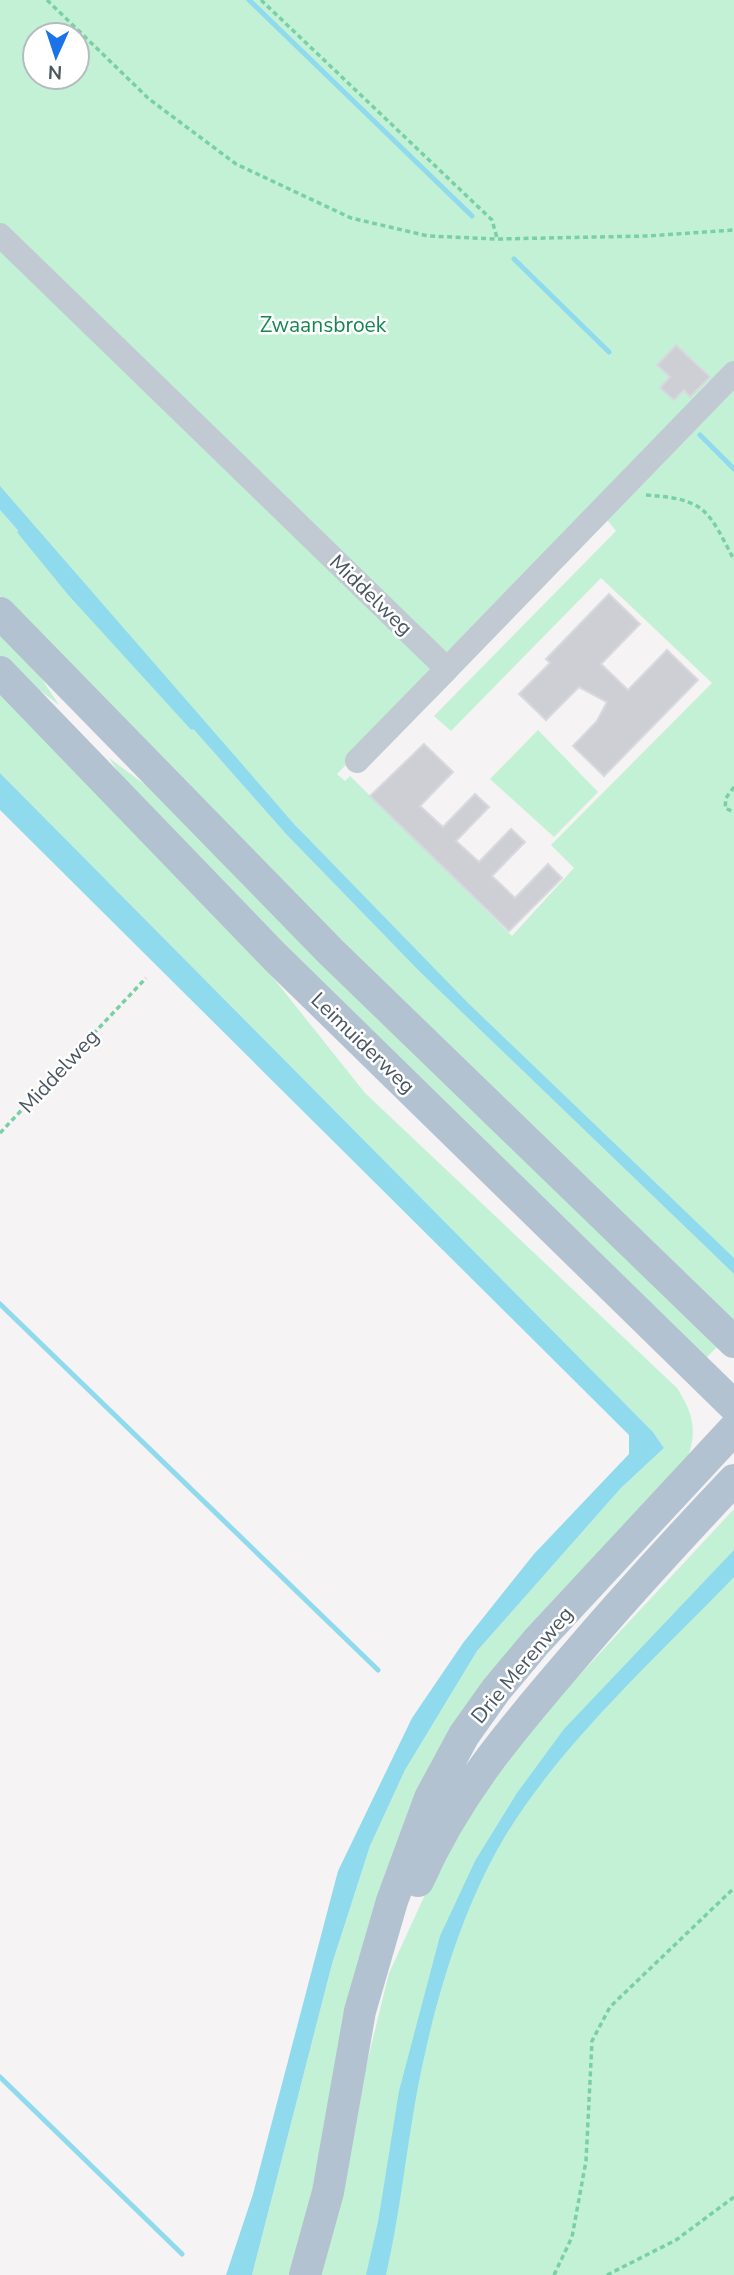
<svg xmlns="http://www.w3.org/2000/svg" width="734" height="2275" font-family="'Nunito Sans',sans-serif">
<rect width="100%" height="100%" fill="#f5f3f3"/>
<path fill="#c3f1d5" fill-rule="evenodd" d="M0,0H734V1262L292,836L299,829L0,501ZM35,35H77V77H35ZM597,507L616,531L434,716L451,731L601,578L712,683L551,845L574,868L512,936L350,776L345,781L337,774Z
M0,510L286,834L419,971L734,1274V1328L134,741L0,596Z
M0,628L26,655L59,705L0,660Z
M0,690L247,945L365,1093L677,1388C696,1418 697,1433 685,1466L458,1734L294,2275H252L332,1964L370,1846L405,1770L477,1651L621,1488L664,1448L653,1432L0,773Z
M538,730L598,792L554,837L490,779Z
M109,758L158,794L721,1343L703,1361L141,806Z
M734,1509V2275H315L389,1973L442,1858L475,1800L533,1725Z"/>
<path fill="#90daee" d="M0,486L295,825L468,1003L734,1258V1274L419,971L286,834L0,510Z
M0,773L653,1432L664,1448L621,1488L477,1651L405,1770L370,1846L332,1964L252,2275H226L253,2194L338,1871L412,1718L463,1643L534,1554L629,1454V1435L0,810Z
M734,1550V1577C657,1657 561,1743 504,1838C458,1916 431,2014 415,2103C405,2161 399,2218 386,2275H366L378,2222L399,2091L440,1936L475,1861L517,1793L564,1729Z"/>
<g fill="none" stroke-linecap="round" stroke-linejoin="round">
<path stroke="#90daee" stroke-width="5" d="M249,0L472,216
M514,259L609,352
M700,435L734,469
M20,532L69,592L192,727
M0,1304L378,1670
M0,2077L182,2254"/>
</g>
<path fill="#cdcfd5" stroke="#d7d9de" stroke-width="2" d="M676,345L710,377L690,397L684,390L674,400L660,388L670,377L657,365Z
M609,594L640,624L601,664L628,690L667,650L698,680L604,776L573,746L597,721L607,702L579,687L546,720L519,694L550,663L546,659Z
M424,744L453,772L420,806L443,827L475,794L489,807L456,841L479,862L511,829L525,842L492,876L515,898L548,864L562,878L509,931L370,796Z"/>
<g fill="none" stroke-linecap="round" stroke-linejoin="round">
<path stroke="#7ad0a6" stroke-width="3.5" stroke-dasharray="5 3.5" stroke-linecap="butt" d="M47,0L149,99L236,164L351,218L428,236L497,239L647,236L734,230
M261,0L492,220L497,238
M646,495C706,499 708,510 734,560
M734,787L726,798L725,808L734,812
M0,1133L146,978
M554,2275L572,2237L586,2161L592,2041L610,2007L734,1888
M607,2275L676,2240L734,2197"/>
<path stroke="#c1cad2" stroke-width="24" d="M0,235L447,669L734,373
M357,761L447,669"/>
<path stroke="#b3c2d1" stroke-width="32" d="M0,613L331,952L734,1342
M0,672L275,957L734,1406
M418,1881C457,1793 511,1730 573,1658C625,1597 679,1538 734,1480
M305,2275L328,2192L360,2011L392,1901L430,1798L464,1735L496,1690L537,1641L734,1429"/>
</g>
<g text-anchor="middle" stroke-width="5" stroke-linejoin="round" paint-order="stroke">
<g font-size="21" fill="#17864f" stroke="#fff">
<text x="323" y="332">Zwaansbroek</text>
</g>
<g font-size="21" fill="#4a5661" stroke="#fff">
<text transform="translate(371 595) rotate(44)" y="7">Middelweg</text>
<text transform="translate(363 1043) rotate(44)" y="7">Leimuiderweg</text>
<text transform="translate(59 1071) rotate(-47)" y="7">Middelweg</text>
<text transform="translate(522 1665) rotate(-50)" y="7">Drie Merenweg</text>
</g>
</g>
<g transform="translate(56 56) rotate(183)"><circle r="33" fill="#ffffff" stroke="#b7bbc0" stroke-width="2"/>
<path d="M0-5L12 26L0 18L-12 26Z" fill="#1a73e8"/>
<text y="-10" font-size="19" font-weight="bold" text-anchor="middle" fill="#4a5661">N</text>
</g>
</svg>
